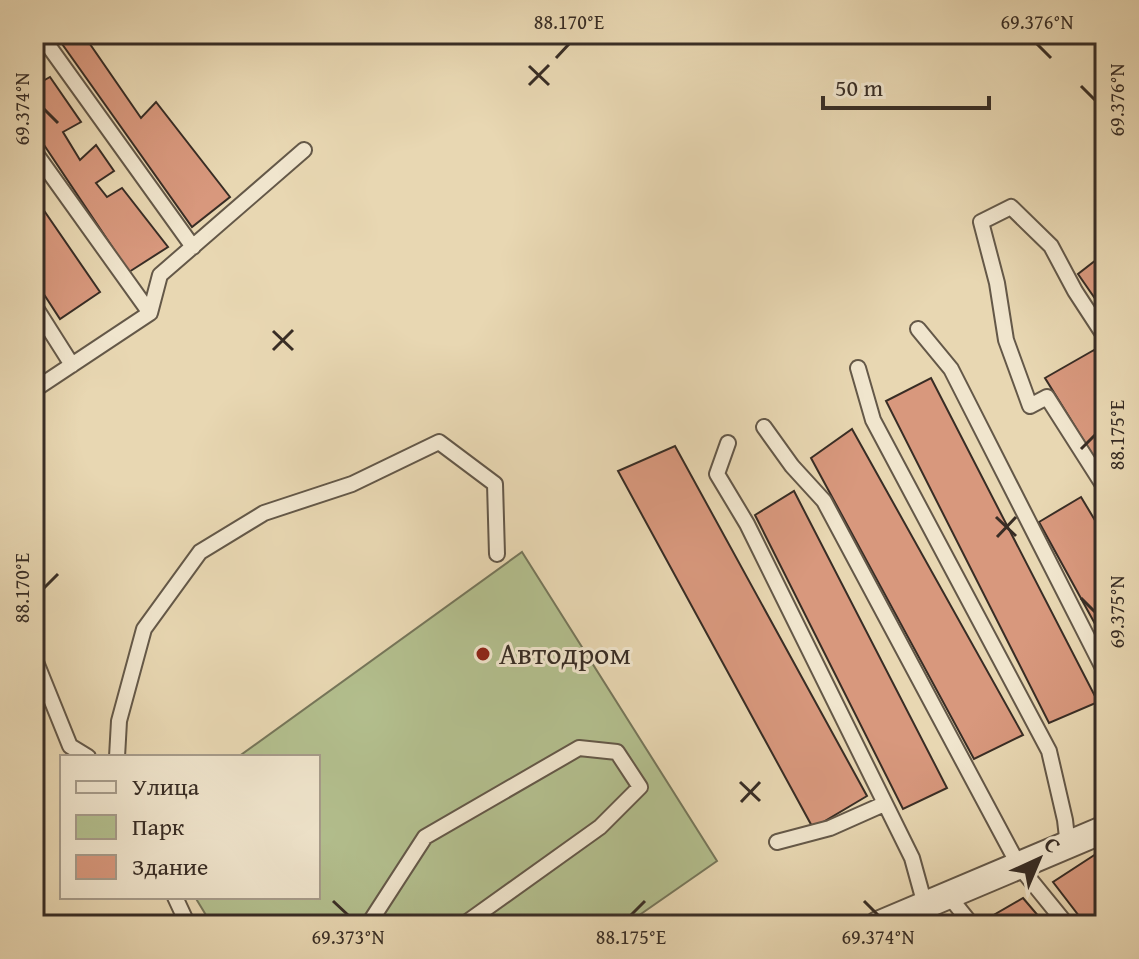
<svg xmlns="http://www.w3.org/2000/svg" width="1139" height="959" font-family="'Gentium Book Plus',serif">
<rect width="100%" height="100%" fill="#e8d7b2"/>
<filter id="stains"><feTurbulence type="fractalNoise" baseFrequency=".0025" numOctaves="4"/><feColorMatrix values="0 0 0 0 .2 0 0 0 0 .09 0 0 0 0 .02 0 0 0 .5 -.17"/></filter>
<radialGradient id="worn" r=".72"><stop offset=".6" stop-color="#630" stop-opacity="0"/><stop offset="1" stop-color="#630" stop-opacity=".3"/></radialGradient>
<path fill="#b3bf8e" stroke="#76765a" stroke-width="2" d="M522,552L717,861L625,925H212L195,897H318V757H238Z"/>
<path fill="#d8987d" stroke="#382d25" stroke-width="2" d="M55,34H83L141,118L156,102L230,197L192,227Z
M50,77L81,122L63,132L80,160L96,145L114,171L96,183L107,197L122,188L168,247L129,272L34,130V86Z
M34,196L100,292L60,319L34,279Z
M1105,253V313L1078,274Z
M1094,350L1105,368V475L1045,378Z
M931,378L1098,702L1049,723L886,401Z
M852,429L1023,735L974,759L811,458Z
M675,446L867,796L813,828L618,471Z
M794,491L947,788L903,809L755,515Z
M1081,497L1105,537V642L1039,522Z
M1099,852L1105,859V925H1086L1053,882Z
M1023,898L1046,925H989L985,920Z"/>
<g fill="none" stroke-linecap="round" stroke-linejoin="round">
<g stroke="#645848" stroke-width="18">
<path id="lane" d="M40,34L193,247
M34,151L150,313
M34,305L72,365
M918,329L951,369L1105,672
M1105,337L1075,291L1051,246L1011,207L981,222L997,283L1006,340L1030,406L1047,397L1105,488
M858,368L873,420L1049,751L1065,820L1068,846
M34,390L150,313L160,275L304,150
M764,427L792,466L824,501L1019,866L1067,925
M728,443L717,474L747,524L912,858L925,905
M34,657L70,746L88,757
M117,757L119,721L144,629L200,552L264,513L352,484L439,442L495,484L497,554
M777,842L830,828L884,804
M948,895L972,925
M175,897L188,925
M368,925L425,837L579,748L617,752L640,787L600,827L463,925"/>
</g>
<g stroke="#645848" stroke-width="30">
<path id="street" d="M878,925L1105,829"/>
</g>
<use href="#lane" stroke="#f0e5cd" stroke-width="14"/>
<use href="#street" stroke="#f0e5cd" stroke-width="26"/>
</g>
<path fill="none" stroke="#382d25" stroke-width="3" d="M1037,44L1051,58M556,58L569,44M529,66L549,85M529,85L549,65M1081,86L1095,100M44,109L58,123M273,331L293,350M273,350L293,330M1081,449L1095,435M996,517L1016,536M997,537L1016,517M44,588L58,574M1081,598L1095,612M740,782L760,801M741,802L760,782M333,901L348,915M864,901L878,915M631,915L645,901"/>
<circle fill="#8f2418" stroke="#f0e5cd" stroke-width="3" cx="483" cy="654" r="8"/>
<g text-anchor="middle" stroke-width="6" stroke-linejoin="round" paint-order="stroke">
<g font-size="30" fill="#382d25" stroke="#f0e5cd" text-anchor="start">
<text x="499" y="664">Автодром</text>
</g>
</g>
<rect width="1139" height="959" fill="none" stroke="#e8d7b2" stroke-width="88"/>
<rect x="60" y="755" width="260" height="144" fill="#f0e5cd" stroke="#a69b8a" stroke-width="2"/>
<rect x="76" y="781" width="40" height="12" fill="#f0e5cd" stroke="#a69b8a" stroke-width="2"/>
<text x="132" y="795" font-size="24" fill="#382d25">Улица</text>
<rect x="76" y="815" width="40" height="24" fill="#b3bf8e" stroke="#a69b8a" stroke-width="2"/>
<text x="132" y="835" font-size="24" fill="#382d25">Парк</text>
<rect x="76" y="855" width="40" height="24" fill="#d8987d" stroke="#a69b8a" stroke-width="2"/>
<text x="132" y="875" font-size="24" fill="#382d25">Здание</text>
<g transform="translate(1039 859) rotate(44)" stroke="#f0e5cd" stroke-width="6" paint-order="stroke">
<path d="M0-6L14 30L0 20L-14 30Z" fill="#382d25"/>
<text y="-12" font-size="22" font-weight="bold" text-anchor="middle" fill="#382d25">С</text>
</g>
<path d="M823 96v12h166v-12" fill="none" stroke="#382d25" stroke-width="4"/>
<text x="835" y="96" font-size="24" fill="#382d25" stroke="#f0e5cd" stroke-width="6" paint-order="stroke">50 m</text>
<rect x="44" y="44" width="1051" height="871" fill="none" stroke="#382d25" stroke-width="3"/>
<g font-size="20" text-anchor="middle" fill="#382d25">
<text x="569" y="29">88.170°E</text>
<text x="1037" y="29">69.376°N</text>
<text transform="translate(1117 100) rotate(-90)" y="7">69.376°N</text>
<text transform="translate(22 109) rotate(-90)" y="7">69.374°N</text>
<text transform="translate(1117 435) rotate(-90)" y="7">88.175°E</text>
<text transform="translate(22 588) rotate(-90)" y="7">88.170°E</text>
<text transform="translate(1117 612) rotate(-90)" y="7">69.375°N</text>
<text x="348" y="944">69.373°N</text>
<text x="631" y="944">88.175°E</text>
<text x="878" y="944">69.374°N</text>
</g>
<rect width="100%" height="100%" filter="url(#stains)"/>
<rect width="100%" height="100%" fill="url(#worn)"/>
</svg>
